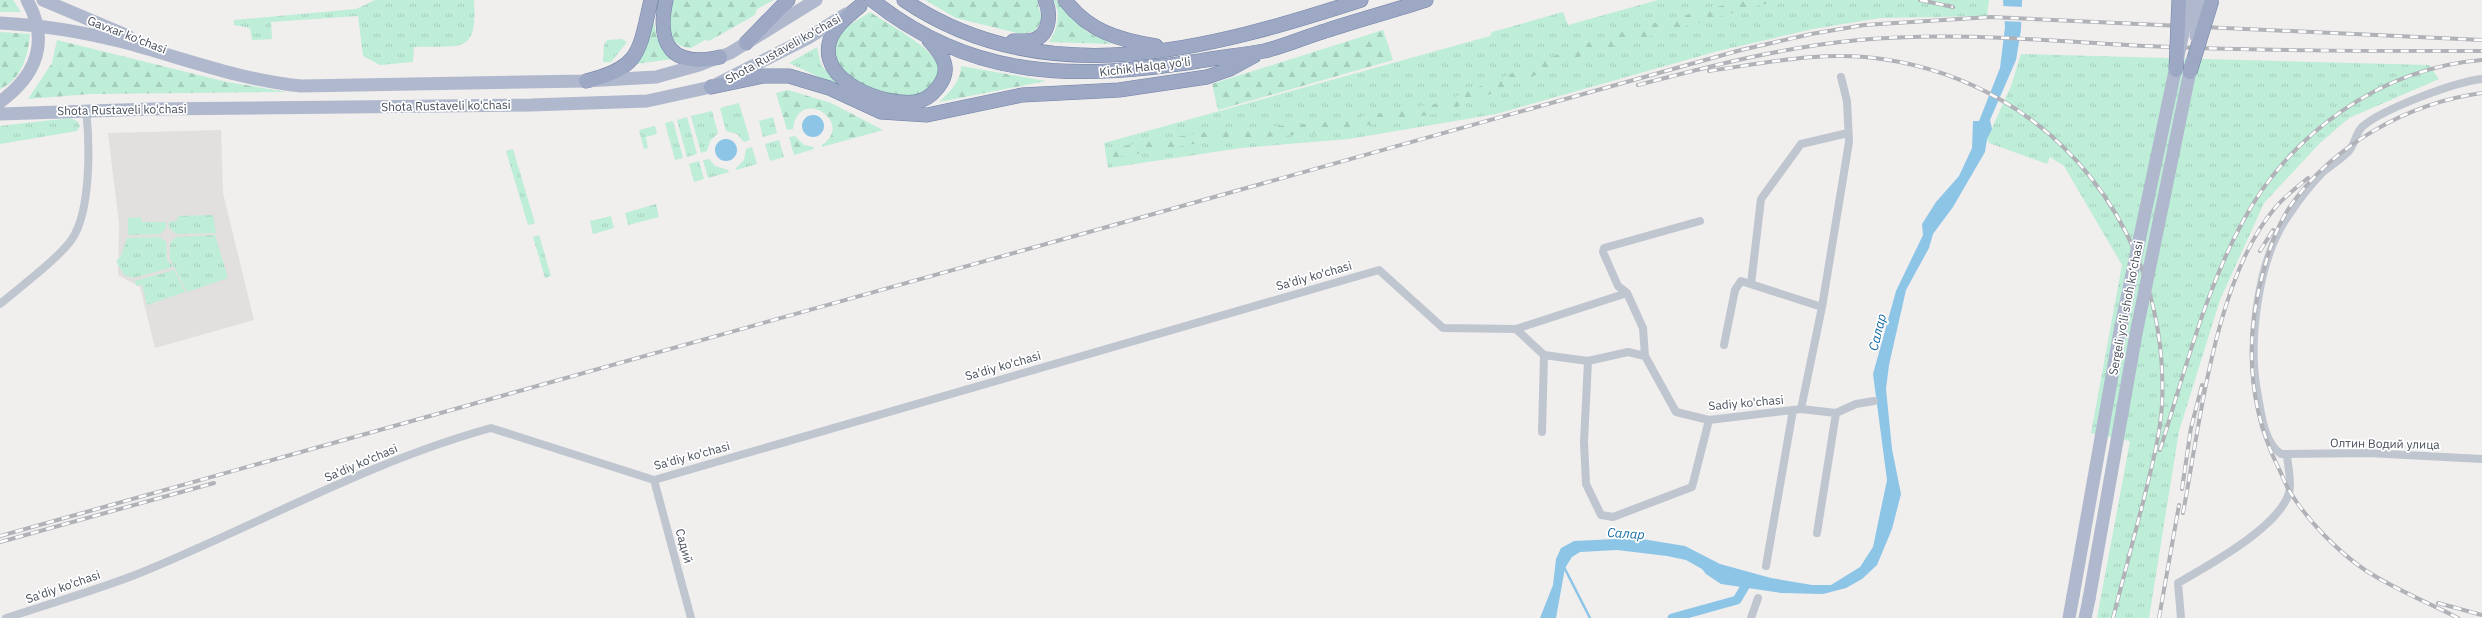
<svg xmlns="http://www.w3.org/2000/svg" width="2482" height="618" font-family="'IBM Plex Sans',sans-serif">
<defs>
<pattern id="grass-tufts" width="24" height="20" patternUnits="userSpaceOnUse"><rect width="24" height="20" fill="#beedd8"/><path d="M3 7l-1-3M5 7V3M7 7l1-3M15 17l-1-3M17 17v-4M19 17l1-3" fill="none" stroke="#a5cdbc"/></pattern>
<pattern id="forest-firs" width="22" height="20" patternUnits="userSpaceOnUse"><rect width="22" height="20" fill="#beedd8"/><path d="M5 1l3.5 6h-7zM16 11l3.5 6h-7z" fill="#a5cdbc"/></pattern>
</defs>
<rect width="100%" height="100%" fill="#f1eeee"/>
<path fill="#e1e0df" d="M221,130L223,193L254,320L155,348L140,287L118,275L119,224L108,133Z"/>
<path fill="url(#grass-tufts)" d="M375,0H474C478,56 460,45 414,47L413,62L380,65L363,56L358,16L271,22L272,39L252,40L250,28L234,25V20L356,9Z
M1658,0H1989L1987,16L1880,18L1813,29L1718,51L1496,114L1349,139L1241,148L1108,168L1104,143L1490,36L1492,32L1563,12L1568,25Z
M622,39L627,42L611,62H603L604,45L607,40Z
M817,47L821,65L841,87L789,63Z
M2021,54L2429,65L2439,79L2349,118L2320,143L2264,203L2220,300L2179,431L2149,618H2097L2130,441L2091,433L2122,265L2064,166L2050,157L2047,164L1989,143L1987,139L2011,86Z
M739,103L750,140L744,142L737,134L726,131L720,108Z
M712,111L718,133L710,141L707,151L701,153L691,116Z
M687,117L697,154L687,157L677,120Z
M773,117L777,133L763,137L759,121Z
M70,118L77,121L80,126L77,131L0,144V126Z
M673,121L683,158L675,160L665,123Z
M655,126L657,134L646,137L648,148L644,149L639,130Z
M779,140L784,157L770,161L765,144Z
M752,147L757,164L736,170V168L744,160L746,149Z
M513,149L535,223L528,225L506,151Z
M709,159L715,166L728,170L729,172L708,178L703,160Z
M699,161L704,179L694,182L689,164Z
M656,204L659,217L628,225L625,213Z
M213,215L216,233L176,234L169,228V222L176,221L179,216Z
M611,216L614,228L593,234L590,221Z
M141,217L142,222H166V228L160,234L128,235V218Z
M215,235L228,278L187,292L170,259V243L176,237Z
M539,235L551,276L545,278L533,237Z
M160,237L166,242L167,260L173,267L133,278L124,275L116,261L121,256L127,238Z
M174,270L185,292L147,305L142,284L136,286L135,281Z"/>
<path fill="url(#forest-firs)" d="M0,0H13L21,12H0Z
M672,0H774L757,9L755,15L709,41L705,40L691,48C664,46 669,19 672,0Z
M925,0H1037L1042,20L1035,31L1021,34L956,18Z
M1053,0H1056L1087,32L1112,44L1049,42C1057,31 1062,13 1053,0Z
M1744,0H1779L1586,54L1481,98L1440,113L1327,132L1206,142L1112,158L1111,148L1205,132L1327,122L1439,103L1584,44L1639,27Z
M870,12C886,23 933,47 938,66C940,74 934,82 930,89C924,91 919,95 913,96C882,100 814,71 842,32C848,24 862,18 870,12Z
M653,17L657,38L673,59L636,64L647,44Z
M1383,30L1393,60L1218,110L1212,84Z
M0,32L30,34C28,56 22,79 0,89Z
M57,40L227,82L287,92L90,94L28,99L52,63Z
M961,66L1046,81L939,102C950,92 961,81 961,66Z
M788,90L831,103L883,130L822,147V145C856,122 798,85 793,129L787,130L776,93Z
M795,136L804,145L814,147V149L794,155L789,137Z"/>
<path fill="#8dc5e7" d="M2003,0H2022L2021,30L2016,60L1990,120L1992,129L1987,139L1985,152L1953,207L1933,234L1929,248L1906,290L1889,365L1886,389L1892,449L1901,494L1892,529L1877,565L1862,579L1846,588L1823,594L1781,593L1721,584L1706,574L1702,569L1686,560L1667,556L1617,550L1580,552L1572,557L1565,568L1556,618H1540L1553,585L1556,559L1561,548L1574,541L1636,538L1685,546L1720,564L1771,578L1812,585H1831L1860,567L1873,547L1887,480L1873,374L1896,291L1923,235L1922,224L1936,202L1959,176L1972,148L1973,121H1979L2000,68L2005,27Z
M802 126a11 11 0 1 1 22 0a11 11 0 1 1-22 0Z
M715 150a11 11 0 1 1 22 0a11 11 0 1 1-22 0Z"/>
<path fill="#f1eeee" d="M2001,6L2025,7L2024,22L2002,21Z"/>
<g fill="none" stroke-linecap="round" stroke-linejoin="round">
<path stroke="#8dc5e7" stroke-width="2.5" d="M1564,567L1590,618"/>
<path stroke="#8dc5e7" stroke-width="9" d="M1672,618L1737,600L1747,583"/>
<g stroke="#7383a6" stroke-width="15">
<path id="trunk" d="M666,0C656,45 672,68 720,57
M872,0C973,81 1077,80 1199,61C1220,57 1243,55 1264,51C1285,46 1305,37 1325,31C1358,20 1392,11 1426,0
M904,0C1045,96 1213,48 1361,0
M1065,0C1088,31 1119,40 1156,46
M860,6C849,15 835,26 830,40C817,81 883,106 915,102C931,100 950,79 944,62C941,53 935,47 929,40
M1013,41C1020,41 1029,42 1036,39C1050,33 1051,12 1045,0
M746,43L788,0
M586,81C641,68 639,51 651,0
M711,87L763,76H789L829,88L881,112L927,115L1022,95L1119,90L1207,77L1230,69L1254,56"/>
</g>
<path stroke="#bfc6cf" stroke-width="8" d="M2482,79C2455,82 2382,109 2362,127C2355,134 2356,143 2348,152C2341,159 2332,165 2324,171C2311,184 2298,201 2288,216C2258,259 2248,340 2257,391C2261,411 2263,442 2281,454L2368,453L2482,459
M1751,284L1761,199L1801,144L1848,133
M0,304C20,287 58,259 72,239C91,211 90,143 86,110
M1516,329L1627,293
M1724,345L1735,290L1741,281L1822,307
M1645,356L1643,328L1627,293L1618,286L1603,252L1604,248L1700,221
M1588,361L1584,442L1586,484L1601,515L1613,517L1692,487L1709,420
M1801,409L1822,307L1849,142L1847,101L1841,77
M1542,432L1544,355
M654,480L691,618
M1817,533L1836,413
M1766,566L1793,410
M6,618C49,604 93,591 135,575C254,527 367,462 491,428L654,480L1379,270L1443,328L1516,329L1544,355L1588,361L1628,352L1645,356L1676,412L1709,420L1801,409L1836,413L1856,404L1874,401
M1751,618L1758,598
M2181,618L2178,583C2209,565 2279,527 2289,493C2292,483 2288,466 2287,456"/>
<path stroke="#afb8cc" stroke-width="13" d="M43,0L128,36
M0,23C42,25 83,32 123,42C183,58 240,80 301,86L586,81L656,77L699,65L730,53L816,0
M0,102C37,75 50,41 27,0
M0,114L152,109L531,105L647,101L711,87L808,38L846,14
M2069,618L2073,596
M2085,618L2089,599"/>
<use href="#trunk" stroke="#9ca8c4" stroke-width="14"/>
<g stroke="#b0b2b8" stroke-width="4">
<path id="rail" d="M1920,0L1953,7
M1709,71C1765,63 1825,50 1882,59C2055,84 2170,232 2162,404C2160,440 2149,476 2141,511
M1638,85C1711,66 1783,47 1859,40C1953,31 2050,41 2145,46C2257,51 2369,51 2482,51
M2260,251L2273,230
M2160,450C2184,374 2204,294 2242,223C2289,134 2381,68 2482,60
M2182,489L2191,428L2202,385
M2183,513C2200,424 2215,278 2275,208C2284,197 2297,187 2308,178
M0,536L1741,50L1811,34L1864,25L1991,17L2482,40
M0,542L214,483
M2438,603L2482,615
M2113,618L2142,506
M2159,618L2179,505
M2458,618C2427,602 2394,589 2365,570C2337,551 2308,521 2290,492C2285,484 2282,474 2277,465C2248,404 2245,339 2263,273C2269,251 2276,228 2289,208C2332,145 2408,103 2482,93"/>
</g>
<use href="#rail" stroke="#fff" stroke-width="2.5" stroke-dasharray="8" stroke-linecap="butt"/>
<g stroke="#7383a6" stroke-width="15" stroke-linecap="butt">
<path id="trunk-bridge" d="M2176,70L2179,0
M2190,72L2212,0"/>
</g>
<path stroke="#afb8cc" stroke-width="13" d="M2196,36L2202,0
M2073,596L2120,331L2190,0
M2089,599L2136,334L2192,61"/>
<use href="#trunk-bridge" stroke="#9ca8c4" stroke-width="14"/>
</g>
<g text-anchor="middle" stroke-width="3.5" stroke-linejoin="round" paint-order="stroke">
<g font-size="12" fill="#474e5a" stroke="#fff">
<text transform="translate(127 35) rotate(21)" y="4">Gavxar ko'chasi</text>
<text transform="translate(783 49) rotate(-29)" y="4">Shota Rustaveli ko'chasi</text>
<text transform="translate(1145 67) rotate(-7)" y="4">Kichik Halqa yo'li</text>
<text transform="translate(446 106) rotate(-1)" y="4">Shota Rustaveli ko'chasi</text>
<text transform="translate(122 110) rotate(-1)" y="4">Shota Rustaveli ko'chasi</text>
<text transform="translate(1314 276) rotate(-16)" y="4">Sa'diy ko'chasi</text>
<text transform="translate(2126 308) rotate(-79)" y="4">Sergeli yo‘li shoh ko‘chasi</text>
<text transform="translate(1003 366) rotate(-16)" y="4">Sa'diy ko'chasi</text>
<text transform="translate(1746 403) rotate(-5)" y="4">Sadiy ko'chasi</text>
<text transform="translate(2385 444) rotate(1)" y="4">Олтин Водий улица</text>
<text transform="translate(692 456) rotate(-15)" y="4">Sa'diy ko'chasi</text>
<text transform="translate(361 463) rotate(-23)" y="4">Sa'diy ko'chasi</text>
<text transform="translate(684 546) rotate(75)" y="4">Садий</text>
<text transform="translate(63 587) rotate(-19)" y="4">Sa'diy ko'chasi</text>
</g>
<g font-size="13" font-style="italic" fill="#136ba2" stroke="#fff">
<text transform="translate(1877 332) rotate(-76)" y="5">Салар</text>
<text transform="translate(1626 533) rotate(4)" y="5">Салар</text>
</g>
</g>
</svg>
